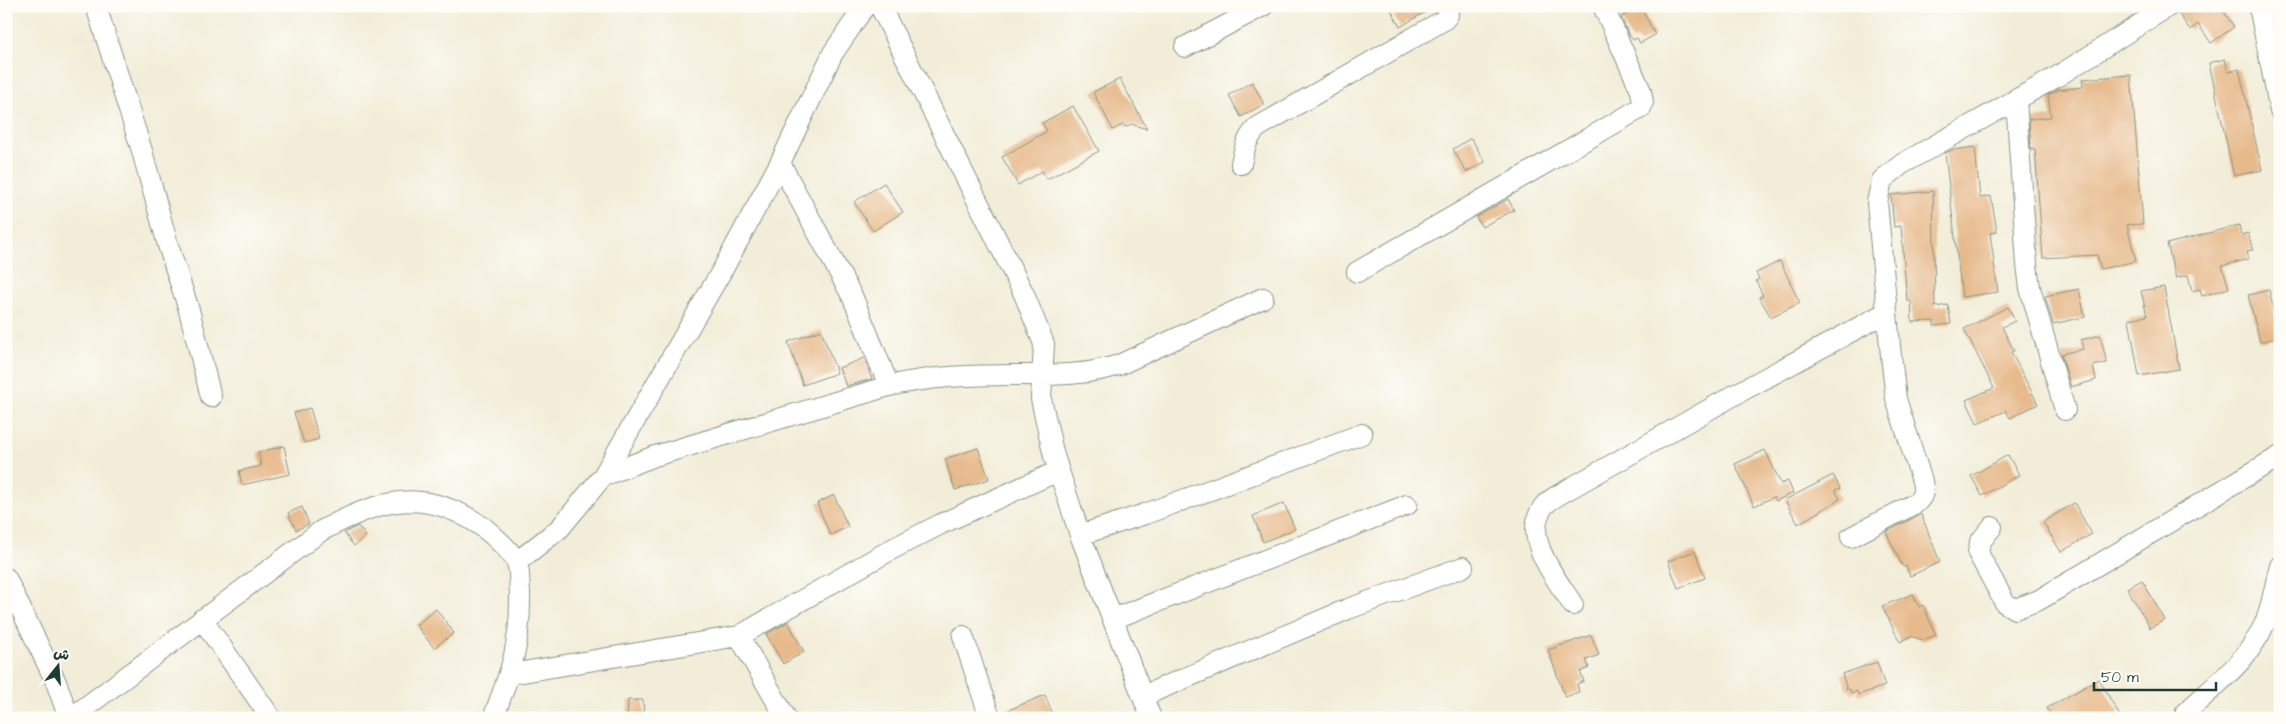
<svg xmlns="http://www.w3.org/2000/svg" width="2286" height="724" font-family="'Architects Daughter','Playpen Sans Arabic',sans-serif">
<rect width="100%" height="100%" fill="#fdfcf7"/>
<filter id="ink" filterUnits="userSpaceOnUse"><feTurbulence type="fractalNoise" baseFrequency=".02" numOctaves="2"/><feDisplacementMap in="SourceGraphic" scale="10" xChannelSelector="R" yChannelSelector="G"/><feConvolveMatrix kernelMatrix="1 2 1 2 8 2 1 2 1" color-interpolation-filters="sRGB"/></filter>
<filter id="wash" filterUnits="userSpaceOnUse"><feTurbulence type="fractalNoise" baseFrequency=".0096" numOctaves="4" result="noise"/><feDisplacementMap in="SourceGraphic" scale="20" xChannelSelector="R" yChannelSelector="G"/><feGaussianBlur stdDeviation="1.12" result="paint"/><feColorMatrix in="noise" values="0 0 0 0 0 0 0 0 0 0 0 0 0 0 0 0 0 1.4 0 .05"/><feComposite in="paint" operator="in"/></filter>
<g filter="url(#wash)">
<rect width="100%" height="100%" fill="#f2edd8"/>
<g id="blocks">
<path fill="#e7ba8c" d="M1389,6H1435L1400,27Z
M2181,6H2220L2234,27L2211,43L2198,24L2190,30L2178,13Z
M1641,7L1655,35L1640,43L1637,38L1633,40L1629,35L1621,17Z
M2225,59L2228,72L2239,69L2262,170L2234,176L2209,63Z
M2131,75L2143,224L2127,225L2136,261L2101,269L2097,255L2043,258L2035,149L2031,150L2029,119L2051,117L2048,95L2058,90L2083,87L2082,79Z
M1120,79L1147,129L1131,124L1127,127L1122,125L1113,130L1093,92Z
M1252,82L1264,104L1241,117L1229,95Z
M1073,106L1099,151L1047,179L1042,171L1018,185L1002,157L1047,131L1042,123Z
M1471,138L1485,162L1466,172L1453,149Z
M1975,147L1980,198L1991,196L1997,232L1990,233L1998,292L1962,297L1945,153L1952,150Z
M884,183L903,212L873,231L854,202Z
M1933,191L1935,307L1948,305L1951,324L1934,326V321L1912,322L1911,301H1907L1901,226L1894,227L1891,195Z
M1508,199L1514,210L1482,227L1476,217Z
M2239,225L2241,235L2248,233L2253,250L2247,251L2249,259L2222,266L2229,288L2202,296L2200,289L2192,291L2188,275L2176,278L2167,244Z
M1780,261L1800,303L1771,317L1759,297L1763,296L1756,281L1759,279L1756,273Z
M2164,287L2179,369L2139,376L2129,319L2147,316L2141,291Z
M2079,289L2085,317L2053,324L2045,296Z
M2269,290L2280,337L2260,342L2248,295Z
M2008,307L2015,321L2002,327L2014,351L2011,352L2038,404L2010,418L2006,411L1977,423L1966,400L1994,388L1964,329Z
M821,330L837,373L803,385L788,342Z
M2100,335L2107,363L2093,366L2096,380L2071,387L2061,354L2083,349L2081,340Z
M864,358L872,379L846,386L839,368Z
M310,408L319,439L304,443L294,413Z
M284,446L290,474L242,485L239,471L261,466L258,452Z
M978,448L989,479L955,490L945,459Z
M1765,450L1781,484L1788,481L1793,493L1776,501L1774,497L1754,506L1735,464Z
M2008,455L2019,475L1982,496L1971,476Z
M1833,475L1840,488L1835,490L1840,499L1798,524L1785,500Z
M834,495L848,527L830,535L817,503Z
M1284,503L1295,529L1263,542L1253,516Z
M2074,503L2092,534L2061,552L2043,522Z
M302,507L309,524L296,530L288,513Z
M1921,514L1940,562L1910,576L1906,566L1903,567L1886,532Z
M358,526L366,536L354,546L344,533Z
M1695,551L1705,578L1678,588L1668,561Z
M2142,580L2165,620L2150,628L2127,588Z
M1913,594L1919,607L1923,605L1936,635L1923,640L1911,636L1900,642L1882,606Z
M436,609L454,633L434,648L416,625Z
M788,622L804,652L783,664L766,634Z
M1591,635L1599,655L1586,660L1589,668L1580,672L1584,681L1577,684L1579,692L1565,697L1548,650Z
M1877,662L1885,686L1858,695L1857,691L1851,693L1850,689L1847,690L1842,674Z
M2099,679L2121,718H2053L2047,708Z
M1045,695L1054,718H1002L1001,713Z
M628,700H643L644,718H627Z"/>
</g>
</g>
<g filter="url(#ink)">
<use href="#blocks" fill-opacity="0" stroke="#889586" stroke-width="1"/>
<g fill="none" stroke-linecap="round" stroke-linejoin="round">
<g stroke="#889586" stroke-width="22">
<path id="minor" d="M96,6L142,151L168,245L189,310L211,397
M880,6L1024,294L1044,344L1041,399L1054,456L1080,535L1151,718
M2259,6L2280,111
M1185,47L1263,6
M2016,99L2027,265L2030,288L2065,410
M780,163L853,298L889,386C931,376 974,375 1016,375C1052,375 1085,376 1119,365L1263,298
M1241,164C1244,149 1247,137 1258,127L1444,20L1448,15L1447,6
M1357,272L1641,108L1643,102L1641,91L1603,6
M603,476L655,456L889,386
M1992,527L1980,542L1978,553L2005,603L2015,609L2039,600L2280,456
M1080,535L1145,514L1362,434
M1851,537L1916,503C1924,496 1924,491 1922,481L1896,399L1890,346L1877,202L1882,180L1902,164L2058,76L2169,6
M517,562L560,528L603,476L724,267L780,163L833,53L865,6
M6,578L56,682L69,718
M1573,605C1557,579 1521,538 1543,507C1549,499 1561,494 1569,489L1738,393L1887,312
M202,619L271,718
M1113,619L1407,505
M739,636L786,718
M963,636L990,718
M511,674L739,636L894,548L941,524L1058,471
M1143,696L1348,609L1463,567
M2186,712C2218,683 2256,655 2269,612C2273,597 2276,581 2280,566
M71,718L321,531C381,499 423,486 483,527C492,534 513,553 517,563C520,571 519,584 520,593C521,643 511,672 493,718"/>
</g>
<use href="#minor" stroke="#fff" stroke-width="20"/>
</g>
</g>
<rect width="2286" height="724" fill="none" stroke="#fdfcf7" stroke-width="25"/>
<g transform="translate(58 666) rotate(17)" stroke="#fdfcf7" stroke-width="4" paint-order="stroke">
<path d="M0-4L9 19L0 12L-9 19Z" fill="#1f3d34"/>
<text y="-8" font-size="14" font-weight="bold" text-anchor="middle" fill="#1f3d34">ش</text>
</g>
<path d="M2094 682v8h122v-8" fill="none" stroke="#1f3d34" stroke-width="2.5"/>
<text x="2101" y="682" font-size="15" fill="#1f3d34" stroke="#fdfcf7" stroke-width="4" paint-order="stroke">50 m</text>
</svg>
